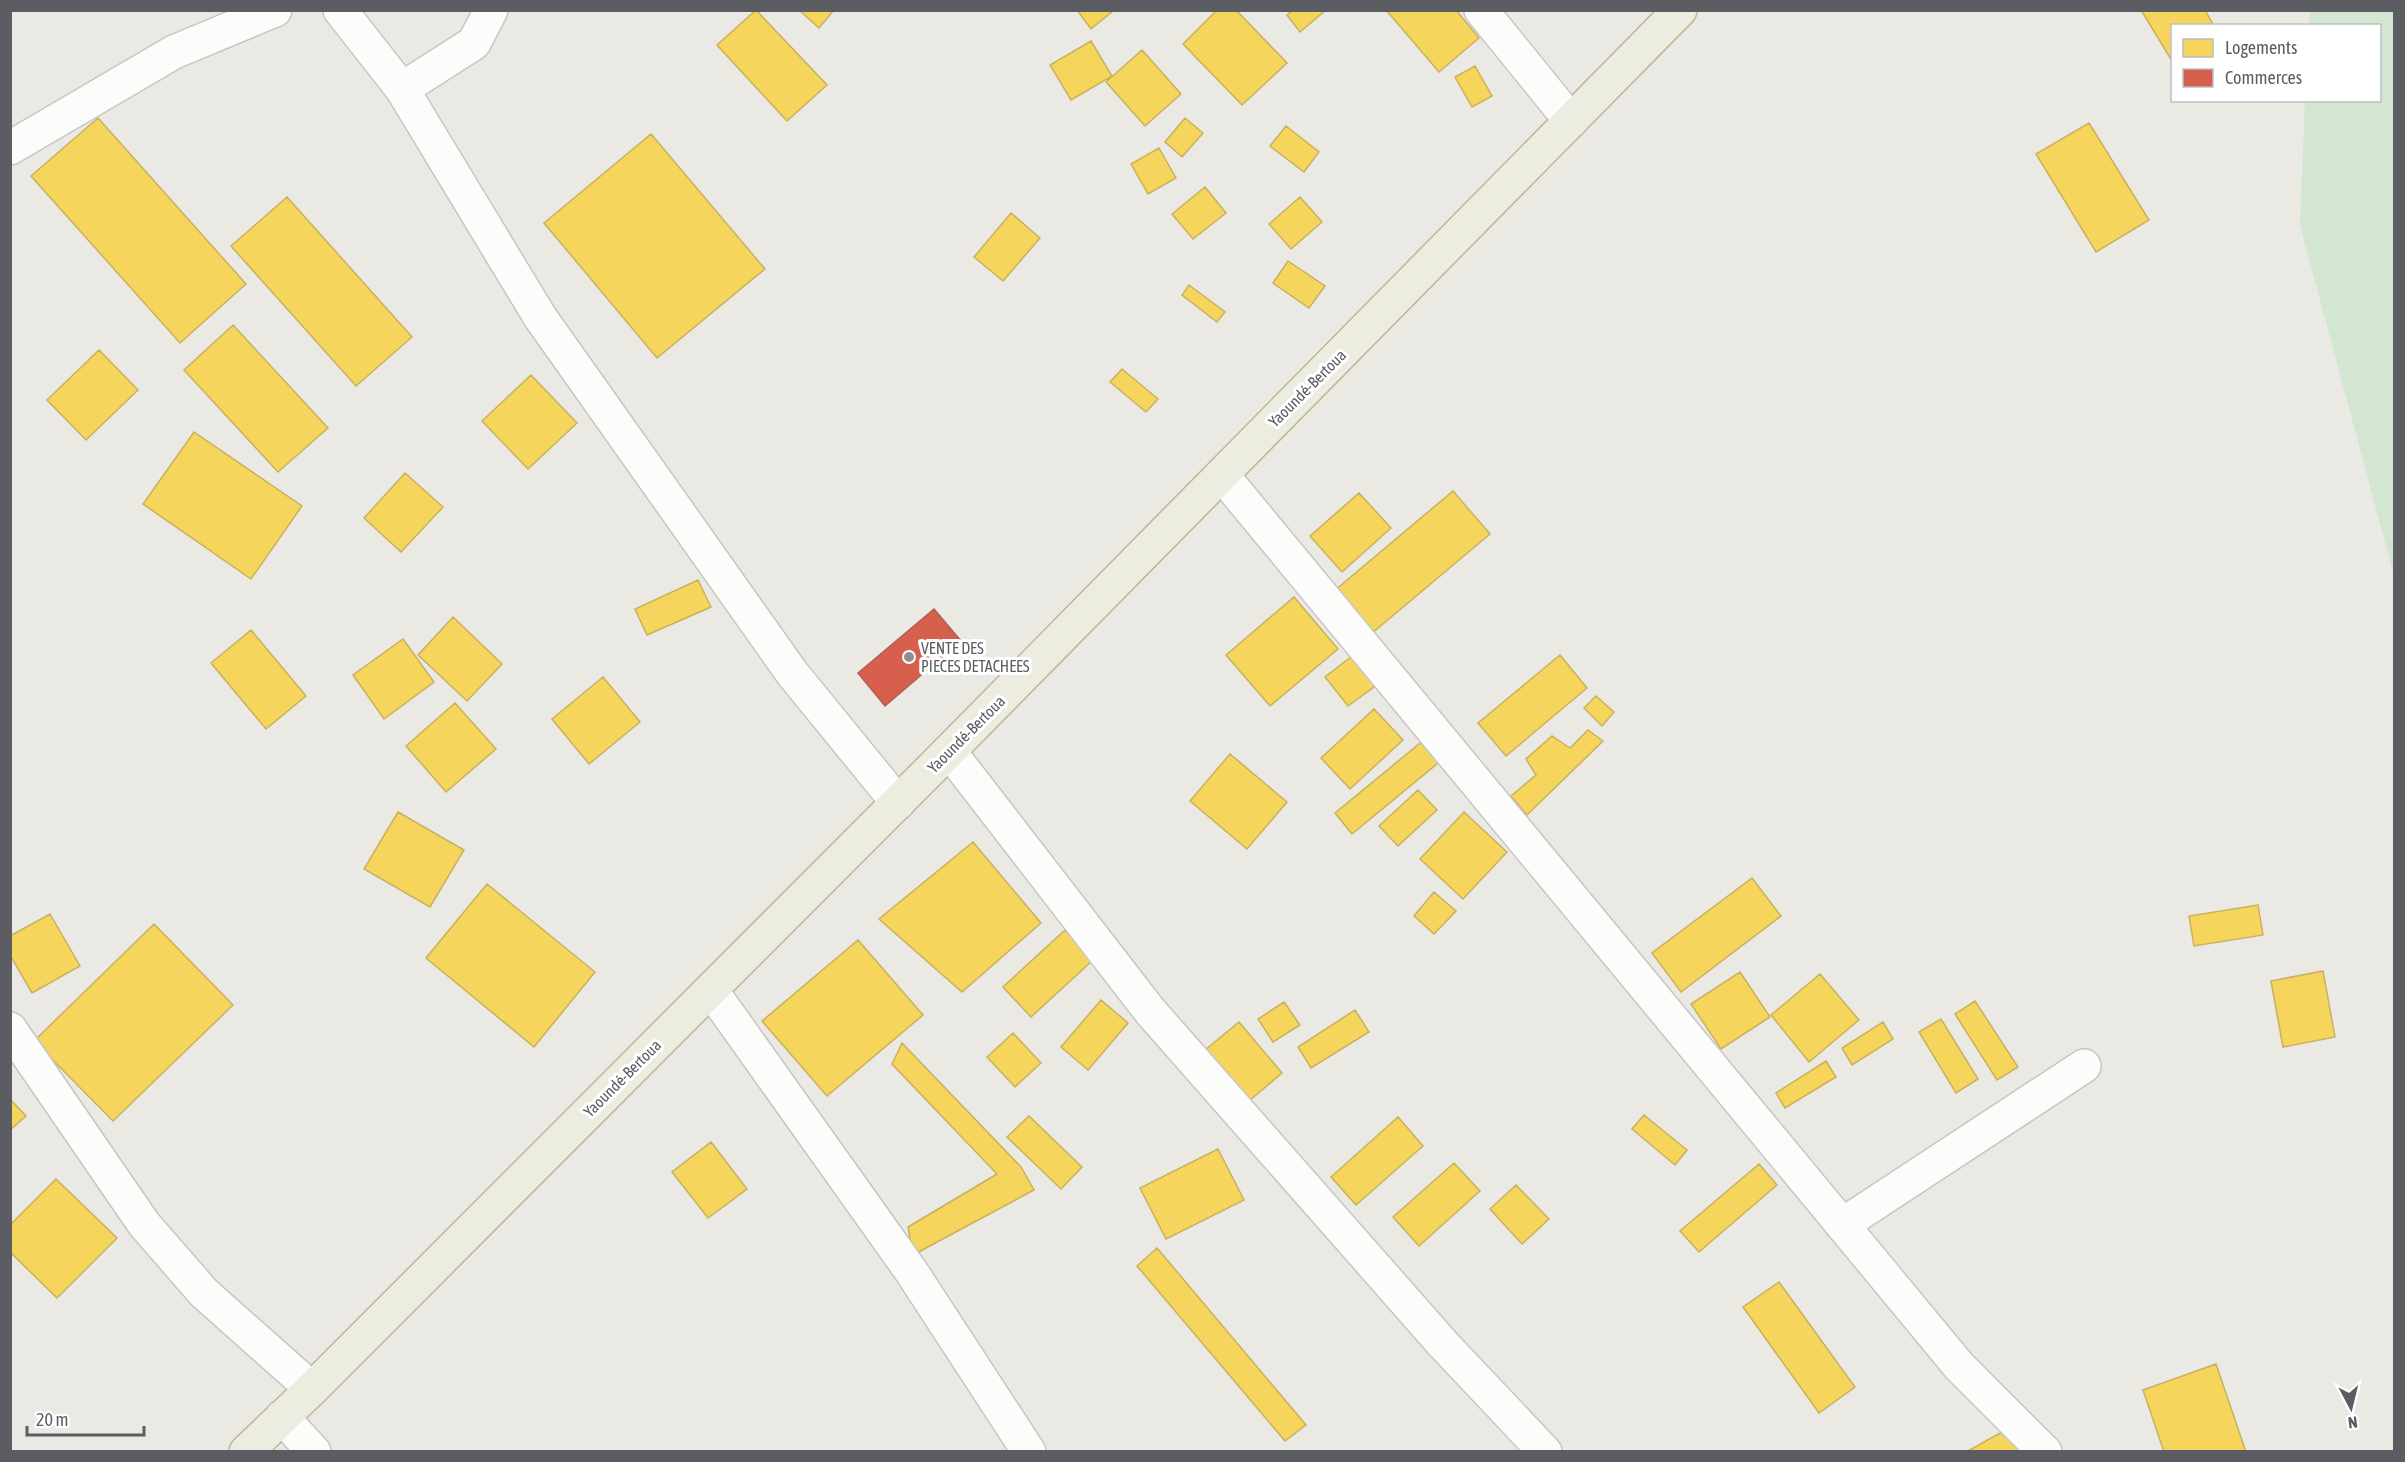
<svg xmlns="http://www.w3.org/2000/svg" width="2405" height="1462" font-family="'Asap Condensed',sans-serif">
<rect width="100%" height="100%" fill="#eae9e4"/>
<path fill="#d3e6d2" d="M2310,10L2394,11V576L2300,225L2305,101L2380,100V26L2309,25Z"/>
<path fill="#f6d55c" stroke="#c8b15e" stroke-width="1.5" d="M756,10L827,85L787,121L717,45Z
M799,10H834L819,28Z
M1077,10H1113V11L1091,29Z
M1217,10H1236L1287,63L1242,105L1183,44Z
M1293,10H1326L1300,32L1287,15Z
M1386,10H1456L1479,38L1439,72Z
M2141,10H2205L2214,26H2172V61Z
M1091,41L1112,76L1071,100L1050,65Z
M1142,50L1181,94L1145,126L1106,82Z
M1475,66L1492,96L1472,107L1455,77Z
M98,118L246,284L180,343L31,176Z
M1185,118L1203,133L1182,157L1165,142Z
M2089,123L2149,220L2096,252L2036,154Z
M1286,126L1319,152L1304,172L1270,146Z
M651,134L765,269L657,358L544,223Z
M1159,148L1176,178L1148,194L1131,164Z
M1205,187L1226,213L1193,239L1172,214Z
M287,197L412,337L356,386L231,246Z
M1300,197L1322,222L1291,249L1269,224Z
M1011,213L1040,238L1003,281L974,257Z
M1288,261L1325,286L1309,308L1273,283Z
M1189,285L1225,312L1217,322L1182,295Z
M233,325L328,428L278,472L184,370Z
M99,350L138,390L86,440L47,400Z
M1122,369L1158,399L1146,412L1110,382Z
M531,375L577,423L528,469L482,421Z
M194,432L302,506L251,579L143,504Z
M405,473L443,507L401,552L364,518Z
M1453,491L1490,534L1371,634L1334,591Z
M1359,493L1391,528L1342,572L1310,536Z
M698,580L711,607L647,635L635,609Z
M1294,597L1338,649L1270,706L1226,655Z
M453,617L502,664L467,701L418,655Z
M251,630L306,696L266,729L211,663Z
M403,639L434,682L384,719L353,675Z
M1355,654L1378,684L1348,706L1325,677Z
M1560,655L1587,688L1506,756L1478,723Z
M603,677L640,722L589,764L552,719Z
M1596,696L1614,712L1602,726L1584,708Z
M455,703L496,749L446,792L406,746Z
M1374,709L1403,740L1350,789L1321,758Z
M1588,730L1603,741L1527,815L1511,796L1536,775L1526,759L1552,736L1570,748Z
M1425,739L1443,759L1352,834L1335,813Z
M1230,754L1287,802L1247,849L1190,801Z
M1418,790L1437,810L1398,846L1379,826Z
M398,812L464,850L430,907L364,869Z
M1464,812L1507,852L1463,899L1420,859Z
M973,842L1041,923L962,992L879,919Z
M1752,878L1781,916L1681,992L1652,953Z
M487,884L595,972L534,1047L426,958Z
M1434,892L1456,911L1434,934L1414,916Z
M2258,905L2263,935L2194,946L2189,916Z
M50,914L80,966L32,993L10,955V936Z
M154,924L233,1005L113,1121L34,1041Z
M1065,930L1093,960L1031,1017L1003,987Z
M858,940L923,1015L827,1096L762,1021Z
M2323,971L2335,1037L2283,1047L2271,981Z
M1740,972L1770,1017L1721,1049L1691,1004Z
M1820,974L1859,1020L1809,1062L1771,1015Z
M1101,1000L1128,1023L1088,1070L1061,1047Z
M1975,1001L2018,1067L1997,1080L1955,1014Z
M1284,1002L1300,1025L1273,1042L1258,1019Z
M1355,1010L1369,1032L1311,1068L1298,1047Z
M1941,1019L1978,1079L1956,1093L1919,1032Z
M1239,1022L1282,1073L1249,1101L1205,1050Z
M1883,1022L1893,1039L1852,1065L1842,1048Z
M1013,1033L1041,1063L1015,1087L987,1057Z
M902,1043L1021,1167L1034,1190L913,1255L908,1227L997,1174L892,1064Z
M1826,1061L1836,1077L1785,1108L1776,1093Z
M10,1099L26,1116L10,1130Z
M1644,1115L1687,1150L1675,1165L1632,1129Z
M1029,1116L1082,1167L1061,1189L1007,1137Z
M1398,1117L1423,1146L1356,1205L1331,1177Z
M711,1142L747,1189L708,1218L672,1172Z
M1218,1149L1244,1200L1166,1239L1140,1188Z
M1454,1163L1480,1191L1419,1246L1393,1217Z
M1759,1164L1777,1185L1699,1252L1680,1231Z
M56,1179L117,1238L57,1298L10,1252V1225Z
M1516,1185L1549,1219L1522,1244L1490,1209Z
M1157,1248L1306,1425L1285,1441L1137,1266Z
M1779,1282L1855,1387L1819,1413L1743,1307Z
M2216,1364L2246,1452H2164L2143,1390Z
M2009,1428L2022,1452H1966Z"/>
<path fill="#d6604d" stroke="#b15f53" stroke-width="1.5" d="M934,609L961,641L885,706L858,673Z"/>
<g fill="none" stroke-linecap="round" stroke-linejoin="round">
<g stroke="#c7c6c5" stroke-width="36">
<path id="street" d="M340,10L402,89L540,317L792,673L898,803
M1481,10L1571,121
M402,89L474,43L491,10
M10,148L174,52L275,10
M1222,475L1959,1366L2045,1452
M949,751L1150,1011L1443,1344L1545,1452
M711,990L911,1271L1029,1452
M10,1029L144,1224L204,1293L312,1389
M1842,1225L2084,1066
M282,1417L314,1452"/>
</g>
<g stroke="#bfb694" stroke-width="36">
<path id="highway" d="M246,1452L312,1389L949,751L1680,10"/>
</g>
<use href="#street" stroke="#fcfcfb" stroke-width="33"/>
<use href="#highway" stroke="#edece1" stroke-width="33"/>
</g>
<circle fill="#8d8e90" stroke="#fff" stroke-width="2" cx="909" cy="657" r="6"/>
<g text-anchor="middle" stroke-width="6" stroke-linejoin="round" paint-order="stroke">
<g font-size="16" fill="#5b5d62" stroke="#fff">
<text transform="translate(1307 388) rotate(-45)" y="6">Yaoundé-Bertoua</text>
<text transform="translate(966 734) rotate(-45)" y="6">Yaoundé-Bertoua</text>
<text transform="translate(622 1078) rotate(-45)" y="6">Yaoundé-Bertoua</text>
</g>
<g font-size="16" fill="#5b5d62" stroke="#fff" text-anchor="start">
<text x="921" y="654">VENTE DES<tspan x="921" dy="18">PIECES DETACHEES</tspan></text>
</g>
</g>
<rect width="2405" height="1462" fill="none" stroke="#5b5d62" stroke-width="24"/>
<rect x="2171" y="24" width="210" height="78" fill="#ffffff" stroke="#bdbec0" stroke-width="1.5"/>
<rect x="2183" y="39" width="30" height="18" fill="#f6d55c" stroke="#bdbec0" stroke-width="1.5"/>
<text x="2225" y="54" font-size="18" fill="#5b5d62">Logements</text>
<rect x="2183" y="69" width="30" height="18" fill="#d6604d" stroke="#bdbec0" stroke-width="1.5"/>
<text x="2225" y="84" font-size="18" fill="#5b5d62">Commerces</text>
<g transform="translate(2351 1408) rotate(173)" stroke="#ffffff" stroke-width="4.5" paint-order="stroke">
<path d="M0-4.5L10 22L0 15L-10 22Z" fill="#5b5d62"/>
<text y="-9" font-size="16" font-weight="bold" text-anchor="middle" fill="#5b5d62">N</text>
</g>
<path d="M27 1426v9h117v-9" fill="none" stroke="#5b5d62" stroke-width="3"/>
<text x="36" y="1426" font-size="18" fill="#5b5d62" stroke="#ffffff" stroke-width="4.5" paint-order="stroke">20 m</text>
</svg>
